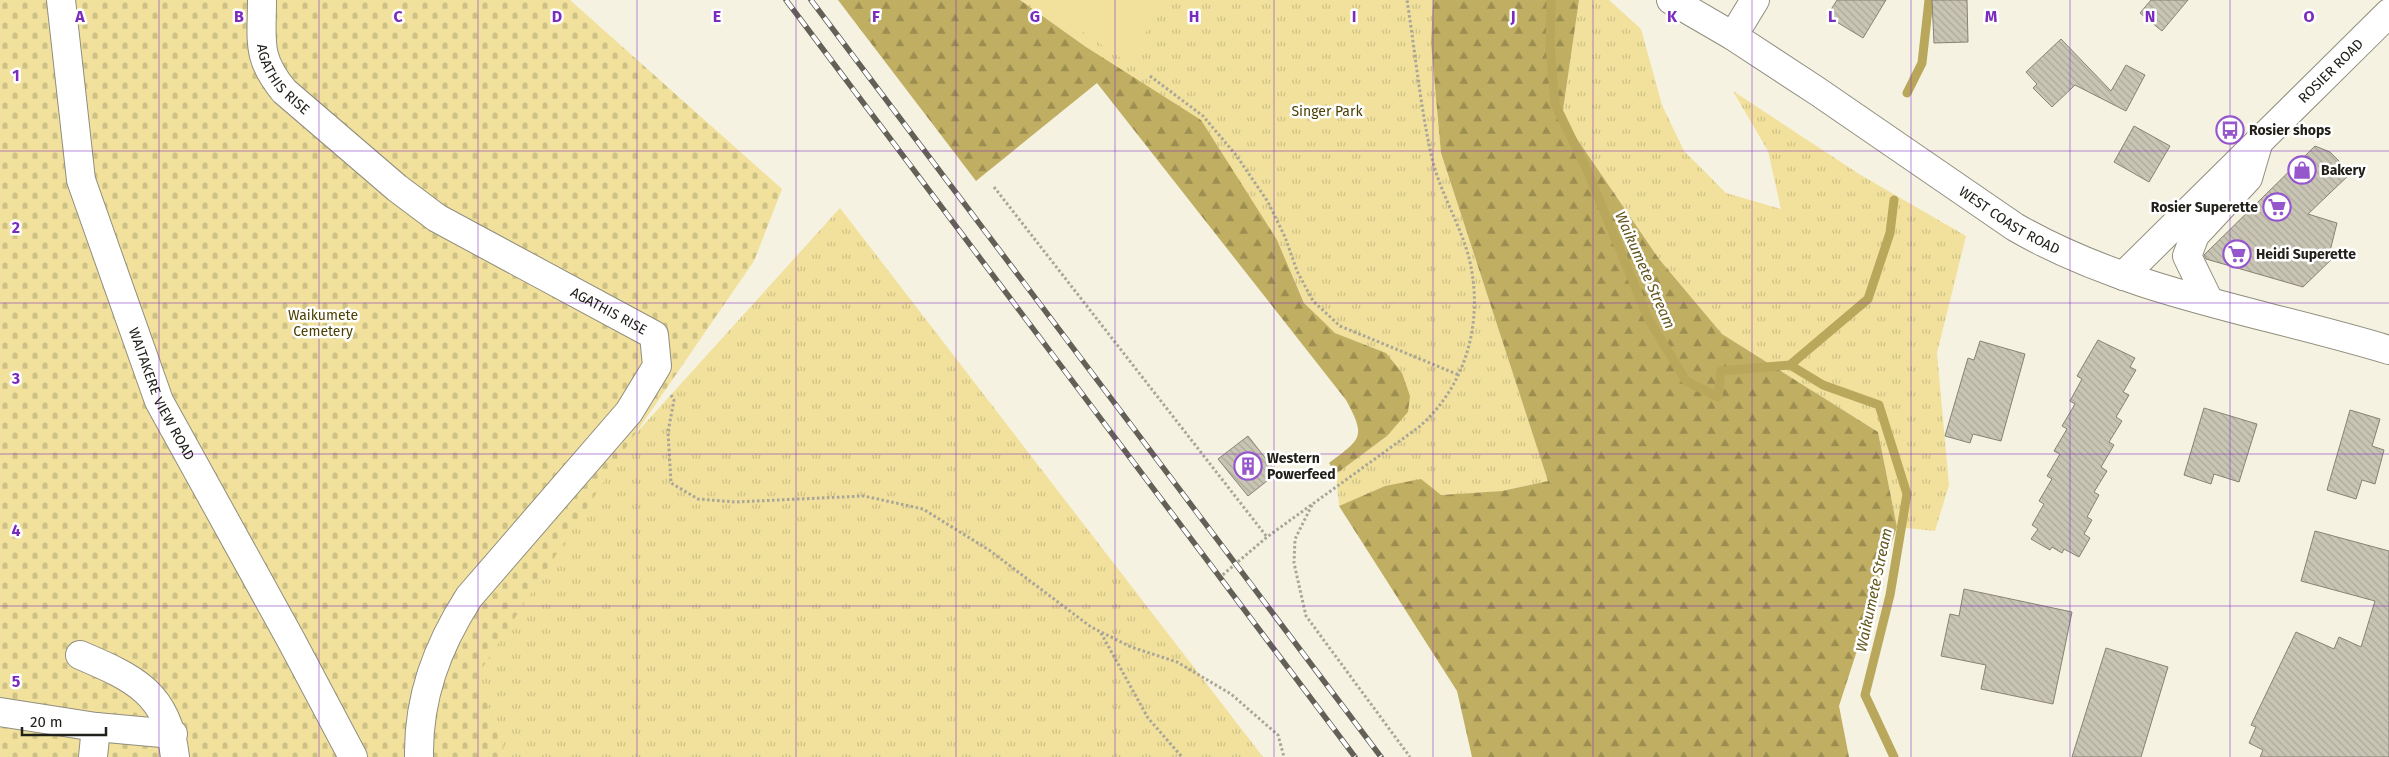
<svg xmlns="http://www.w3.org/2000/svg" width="2389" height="757" font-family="'Fira Sans',sans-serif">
<defs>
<pattern id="grass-tufts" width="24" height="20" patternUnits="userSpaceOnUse" patternTransform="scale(1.25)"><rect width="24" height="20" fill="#f1e19c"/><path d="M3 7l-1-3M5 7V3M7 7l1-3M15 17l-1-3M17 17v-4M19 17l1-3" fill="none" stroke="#cec186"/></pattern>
<pattern id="forest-firs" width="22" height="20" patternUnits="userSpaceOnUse" patternTransform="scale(1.25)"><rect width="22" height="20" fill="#c0ae62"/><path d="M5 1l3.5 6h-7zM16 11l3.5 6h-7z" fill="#9c8d50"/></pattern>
<pattern id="cemetery-stones" width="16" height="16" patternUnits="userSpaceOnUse" patternTransform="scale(1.25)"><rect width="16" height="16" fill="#f1e19c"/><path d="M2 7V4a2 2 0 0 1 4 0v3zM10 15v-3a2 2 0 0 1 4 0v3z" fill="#cec186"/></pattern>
<pattern id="building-back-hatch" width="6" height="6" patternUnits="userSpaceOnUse" patternTransform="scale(1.25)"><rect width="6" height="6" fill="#c9c5b5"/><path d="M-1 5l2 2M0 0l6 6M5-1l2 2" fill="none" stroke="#aca99b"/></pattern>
</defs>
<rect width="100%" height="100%" fill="#f6f2e1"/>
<path fill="url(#grass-tufts)" d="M1020,0H1433L1431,43L1441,153L1548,481L1502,491L1441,495L1385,486L1339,506L1336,474L1387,436L1386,353L1335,333L1319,319L1304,302L1277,240L1086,47Z
M1579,0H1609L1641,29L1662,105L1684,151L1726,193L1781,209L1768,151L1733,91L1859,174L1966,236L1937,353L1949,485L1935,531L1897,527L1878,432L1722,334L1659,259L1562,117Z
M840,208L1263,757H505L449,640Z"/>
<path fill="url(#forest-firs)" d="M838,0H1020L1086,47L1201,120L1277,240L1304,303L1335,333L1386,353L1402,373L1410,396L1408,412L1387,436L1336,474L1329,463C1362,438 1366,437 1346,400L1097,83L976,181Z
M1433,0H1579L1562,117L1659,259L1722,334L1878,432L1897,527L1839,706L1849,757H1472L1457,691L1339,506L1385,486L1421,479L1441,495L1502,491L1548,481L1441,153L1431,43Z"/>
<path fill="url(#cemetery-stones)" d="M0,0H570L782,189L754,261L631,440L477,676L507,757H0Z"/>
<path fill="#f1e19c" d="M1036,0H1171L1124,60Z"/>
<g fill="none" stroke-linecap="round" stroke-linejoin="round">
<path stroke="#b9a75b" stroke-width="9" d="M1551,0L1550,47L1555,104L1587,170L1648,318L1686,381L1718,397L1721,371L1790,365L1823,385L1879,405L1907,494L1890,595L1865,695L1894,757
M1907,93L1922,63L1929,0
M1790,365L1868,299L1890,233L1894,200"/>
</g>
<path fill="url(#building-back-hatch)" stroke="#878374" d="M1837,0H1886L1863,38L1827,16Z
M1932,0H1967L1968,42L1934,43Z
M2151,0H2188L2162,31L2140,13Z
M2061,39L2111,91L2126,65L2145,75L2126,111L2075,85L2052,107L2033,88L2037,84L2026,72Z
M2134,126L2170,146L2149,182L2114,162Z
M2315,146L2330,152L2351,173L2308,214L2337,223L2330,251L2338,253L2303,287L2206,259L2204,255Z
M2098,340L2135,358L2130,367L2136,370L2123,392L2129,395L2116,417L2122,421L2109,442L2114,445L2101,467L2107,471L2094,492L2099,495L2087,517L2092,520L2084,534L2090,538L2079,557L2064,549L2062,553L2052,547L2050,550L2031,539L2038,529L2032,525L2044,504L2039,501L2052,479L2047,476L2060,454L2054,451L2067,429L2062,426L2075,404L2070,401L2082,379L2077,376Z
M1980,341L2025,354L2001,441L1973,434L1970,443L1945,436L1968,358L1974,360Z
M2204,408L2257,424L2239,482L2214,474L2211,484L2184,475Z
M2350,410L2380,419L2372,446L2384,450L2375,484L2362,480L2356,499L2327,490Z
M1248,436L1277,473L1248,496L1218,459Z
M2315,531L2389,551V757H2260L2263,750L2249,743L2256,727L2251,725L2296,632L2334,649L2339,637L2361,647L2375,601L2301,581Z
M1964,589L2072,612L2053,704L1981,689L1986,665L1941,656L1950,614L1959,616Z
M2106,648L2168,667L2141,757H2072Z"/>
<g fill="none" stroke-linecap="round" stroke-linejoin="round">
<g stroke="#918e7f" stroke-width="30">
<g id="minor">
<path id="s1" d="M61,0L81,180L159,401L291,640L353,757"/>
<path id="s2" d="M262,0C262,41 256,57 284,91L397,188L437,218L654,335L657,366L629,412L469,597C437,647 418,698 419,757"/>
<path d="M1733,36L1755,0"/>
<path id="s3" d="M2123,276L2389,13"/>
<path d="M80,655C134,678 168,693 175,757"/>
<path d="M0,712L96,727L173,734"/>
<path d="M93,757L96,727"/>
</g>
</g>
<g stroke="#918e7f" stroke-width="30">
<g id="major">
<path id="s4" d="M1671,0L1733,36L1817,91L2015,227C2129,293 2264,312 2389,350"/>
<path d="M2209,301L2187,256L2195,235L2248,178L2258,144"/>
</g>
</g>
<path stroke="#a9a699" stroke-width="3" stroke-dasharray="2.5 2.5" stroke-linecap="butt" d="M1150,76L1203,116L1236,155L1268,202L1285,237L1297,271L1313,301L1340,326L1459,375
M994,187L1267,537
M671,395L674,400L668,432L671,483L698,499L735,502L864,496L923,509L989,550L1091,627L1131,647L1177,662L1231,694L1278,735L1284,757
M1312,505L1295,539L1294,563L1306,616L1410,757
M1219,578L1267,537L1419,427C1468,384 1485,317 1468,254C1458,220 1438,188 1431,154C1420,104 1415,51 1407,0
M1101,633L1148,718L1182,757"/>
<use href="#minor" stroke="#fff" stroke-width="28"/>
<use href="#major" stroke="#fff" stroke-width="28"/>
<g stroke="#626057" stroke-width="5.5">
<path id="rail" d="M786,0L1355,757
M811,0L1381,757"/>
</g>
<use href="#rail" stroke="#fff" stroke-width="4" stroke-dasharray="11" stroke-linecap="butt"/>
</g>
<path fill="none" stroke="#7b2cbf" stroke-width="1" stroke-opacity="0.55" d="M159,0V757M319,0V757M478,0V757M637,0V757M796,0V757M956,0V757M1115,0V757M1274,0V757M1433,0V757M1593,0V757M1752,0V757M1911,0V757M2070,0V757M2230,0V757M0,151H2389M0,303H2389M0,454H2389M0,606H2389"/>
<defs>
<g id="bus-ring" transform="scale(1.4375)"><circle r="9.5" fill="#fff" stroke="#9657cd" stroke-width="1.5"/><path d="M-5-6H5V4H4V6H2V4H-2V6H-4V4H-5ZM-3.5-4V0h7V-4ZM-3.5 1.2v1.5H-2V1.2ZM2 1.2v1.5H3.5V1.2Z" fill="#9657cd"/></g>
<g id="shop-ring" transform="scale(1.4375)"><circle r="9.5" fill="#fff" stroke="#9657cd" stroke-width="1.5"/><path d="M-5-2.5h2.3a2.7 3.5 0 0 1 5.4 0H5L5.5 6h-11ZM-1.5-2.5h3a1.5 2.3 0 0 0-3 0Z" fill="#9657cd"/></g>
<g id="supermarket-ring" transform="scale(1.4375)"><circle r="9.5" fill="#fff" stroke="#9657cd" stroke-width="1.5"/><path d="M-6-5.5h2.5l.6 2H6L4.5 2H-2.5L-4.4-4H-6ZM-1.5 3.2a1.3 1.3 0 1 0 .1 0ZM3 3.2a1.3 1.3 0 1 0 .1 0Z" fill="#9657cd"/></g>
<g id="building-ring" transform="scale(1.4375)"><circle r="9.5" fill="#fff" stroke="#9657cd" stroke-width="1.5"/><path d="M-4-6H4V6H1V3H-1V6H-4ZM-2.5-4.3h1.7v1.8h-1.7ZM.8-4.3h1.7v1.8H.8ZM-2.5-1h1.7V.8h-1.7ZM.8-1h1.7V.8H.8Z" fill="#9657cd"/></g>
</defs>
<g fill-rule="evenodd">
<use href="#bus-ring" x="2230" y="130"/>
<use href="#shop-ring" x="2302" y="170"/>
<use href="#supermarket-ring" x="2277" y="207"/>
<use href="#supermarket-ring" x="2237" y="254"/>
<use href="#building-ring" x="1248" y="466"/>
</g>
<g text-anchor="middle" stroke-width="5" stroke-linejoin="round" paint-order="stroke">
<g font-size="14" fill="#22201a" stroke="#fff">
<text dy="5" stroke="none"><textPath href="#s3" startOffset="292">ROSIER ROAD</textPath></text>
<text dy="5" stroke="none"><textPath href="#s2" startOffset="86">AGATHIS RISE</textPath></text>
<text dy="5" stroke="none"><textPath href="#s4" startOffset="404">WEST COAST ROAD</textPath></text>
<text dy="5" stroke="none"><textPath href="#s2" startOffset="491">AGATHIS RISE</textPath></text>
<text dy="5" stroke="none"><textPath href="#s1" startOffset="410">WAITAKERE VIEW ROAD</textPath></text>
</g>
<g font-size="14" fill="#4c3f00" stroke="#fff">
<text x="1327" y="116">Singer Park</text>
<text x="323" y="320">Waikumete<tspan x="323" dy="16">Cemetery</tspan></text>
</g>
<g font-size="14" font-weight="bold" fill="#22201a" stroke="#fff" text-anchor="start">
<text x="2249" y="135">Rosier shops</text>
<text x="2321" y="175">Bakery</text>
<text x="2258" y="212" text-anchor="end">Rosier Superette</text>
<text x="2256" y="259">Heidi Superette</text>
<text x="1267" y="463">Western<tspan x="1267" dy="16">Powerfeed</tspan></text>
</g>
<g font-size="15" font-style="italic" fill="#62551c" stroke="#fff">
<text transform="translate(1645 270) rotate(66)" y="5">Waikumete Stream</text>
<text transform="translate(1874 590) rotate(-78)" y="5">Waikumete Stream</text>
</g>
</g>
<g font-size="16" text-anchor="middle" font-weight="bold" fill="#7b2cbf" stroke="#fff" stroke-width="5" stroke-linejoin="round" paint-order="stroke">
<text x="80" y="22">A</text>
<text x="239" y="22">B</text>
<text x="398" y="22">C</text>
<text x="557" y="22">D</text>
<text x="717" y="22">E</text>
<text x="876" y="22">F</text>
<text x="1035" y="22">G</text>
<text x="1194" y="22">H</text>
<text x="1354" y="22">I</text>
<text x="1513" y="22">J</text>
<text x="1672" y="22">K</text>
<text x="1832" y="22">L</text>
<text x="1991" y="22">M</text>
<text x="2150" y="22">N</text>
<text x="2309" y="22">O</text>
<text x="16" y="81">1</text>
<text x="16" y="233">2</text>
<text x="16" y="384">3</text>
<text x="16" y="536">4</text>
<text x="16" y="687">5</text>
</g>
<path d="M22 727v8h84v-8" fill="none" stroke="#22201a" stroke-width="2.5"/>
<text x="30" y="727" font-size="15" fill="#22201a" stroke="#ffffff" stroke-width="4" paint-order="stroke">20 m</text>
</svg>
